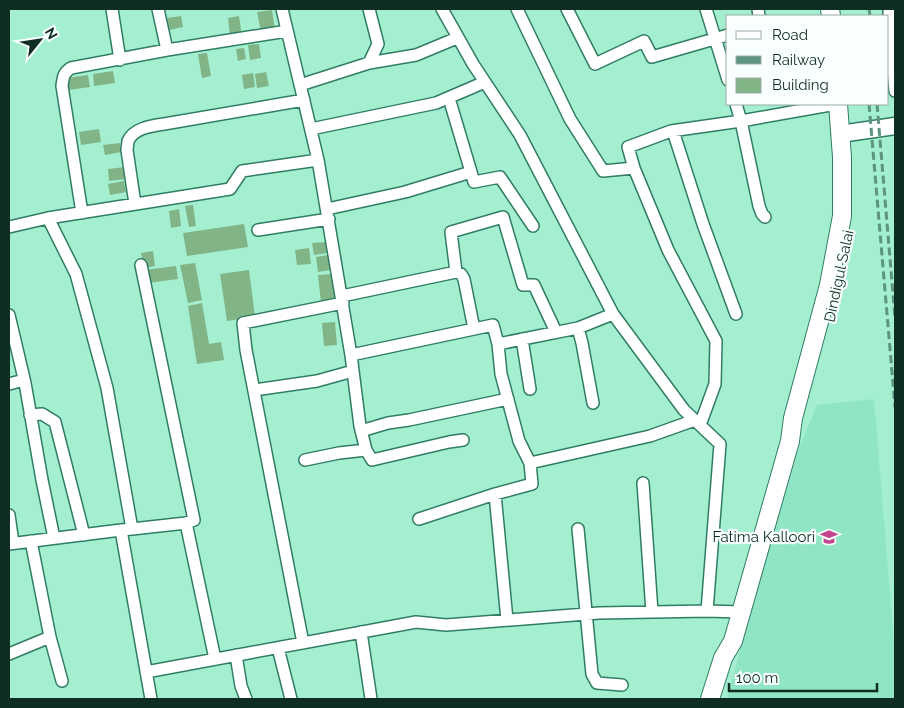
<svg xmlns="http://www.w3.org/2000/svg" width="904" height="708" font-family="Raleway,sans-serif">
<rect width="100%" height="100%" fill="#a3efd0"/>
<path fill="#90e6c4" d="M874,399L895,654V699H727L749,617L796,456L817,405Z"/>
<path fill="#81b587" d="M272,10L275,30L261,32L257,12Z
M181,16L183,27L169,30L167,18Z
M239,16L242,36L230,37L228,18Z
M259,44L261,58L250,60L248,45Z
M244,48L246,59L238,61L236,49Z
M207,53L211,76L202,78L198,54Z
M113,71L115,83L94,86L93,74Z
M266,72L269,86L257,88L255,74Z
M253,73L255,87L244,89L242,75Z
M88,75L90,87L68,90L66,78Z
M99,129L101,142L81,145L79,132Z
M120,143L121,152L105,155L103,145Z
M125,167L126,179L109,181L108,169Z
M124,181L126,192L110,195L108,184Z
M193,205L196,226L189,227L185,206Z
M179,209L181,226L171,228L169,211Z
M244,224L248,247L187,256L183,233Z
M326,242L327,253L314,255L312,243Z
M309,248L311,264L297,265L295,250Z
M153,251L155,266L144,268L141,253Z
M328,255L330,270L318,272L316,257Z
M195,263L202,300L188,303L180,265Z
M176,266L178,279L148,283L145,270Z
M249,270L255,317L227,321L220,274Z
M333,274L336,301L321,302L318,275Z
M202,303L209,344L221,342L224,360L197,364L188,306Z
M335,322L337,345L324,346L322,323Z"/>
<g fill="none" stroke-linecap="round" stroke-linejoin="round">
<g stroke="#317d63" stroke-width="14">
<path id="street" d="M112,9L120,60
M158,9L167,50
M282,9L318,160L351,355L360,426L366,450L372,460L449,442L463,440
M442,9L473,64L520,135L613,314L684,410L720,444L707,611
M517,9L570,119L603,171L634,168L668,250L716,341L715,384L700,425
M567,9L595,64L644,41L652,57L728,35
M706,9L728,80
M758,9L759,16
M889,9V27L895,91
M369,63L416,55L457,38
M300,85L369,63L378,44L369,9
M449,98L474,182L500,177L533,226
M736,104L741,121L759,206L762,214L765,217
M311,129L436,103L485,82
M673,131L703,224L736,314
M634,168L628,147L671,131L741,121L836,104
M135,204L127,150C127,149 128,142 128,141C134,128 151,126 164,124L304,100
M327,209L405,192L471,172
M82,213L62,86C63,78 63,73 71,68L167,50L287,31
M48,218L76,274L107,388L132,529L121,530L151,699
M9,227L48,218L230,189L242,171L318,160
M258,230L329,219
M141,265L194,520L186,523
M456,272L451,232L503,217L523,285H534L556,332
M342,296L456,272L461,274L464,279L474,329
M9,315L25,383L42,480L54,538
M578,328L582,343L593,403
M522,339L530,389
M351,355L493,325L498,344L578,328L613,314
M9,384L24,380
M254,390L317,381L353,371
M30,415L42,414L55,422L84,535
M361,431L388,423L409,420L508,399
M305,460L339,453L366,450
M530,463L650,436L695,420
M643,483L652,612
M495,494L507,620
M9,515L13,543
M419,519L495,494L532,484L530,463L519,441L501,374L498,344
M132,529L186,523L215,659
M578,529L592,674L597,683L622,685
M31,541L50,637L62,681
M9,544L121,530
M361,632L371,699
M303,643L246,350L243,323L343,303
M278,648L291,699
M9,654L50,637
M236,655L241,686L246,699
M146,672L416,622L446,625L599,613L707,611L741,612"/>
</g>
<g stroke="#317d63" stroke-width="19">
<path id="secondary" d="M840,134L895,126"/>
</g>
<g stroke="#317d63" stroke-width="20">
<path id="primary" d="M830,9L831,16
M710,699L723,658L733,641L790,441L793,418L829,285L842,216V157L838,104"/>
</g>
<use href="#street" stroke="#fff" stroke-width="11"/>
<use href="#secondary" stroke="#fff" stroke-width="16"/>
<use href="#primary" stroke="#fff" stroke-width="18"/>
<path stroke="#5d947f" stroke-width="3" stroke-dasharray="8 4" stroke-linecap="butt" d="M869,9L870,16
M869,104L895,407
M877,104L895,318"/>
</g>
<defs>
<g id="university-bare" transform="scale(1.35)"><path d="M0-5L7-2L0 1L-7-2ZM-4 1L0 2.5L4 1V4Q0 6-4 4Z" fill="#c3448f" stroke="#f8fffc" stroke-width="2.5" paint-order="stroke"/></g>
</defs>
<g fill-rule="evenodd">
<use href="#university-bare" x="829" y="537"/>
</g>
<g text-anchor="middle" stroke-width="4.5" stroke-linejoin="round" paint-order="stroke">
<g font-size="15" fill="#0f2e23" stroke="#f8fffc">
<text transform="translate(839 276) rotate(-78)" y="5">Dindigul Salai</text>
</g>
<g font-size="15" fill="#0f2e23" stroke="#f8fffc" text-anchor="end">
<text x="815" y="542">Fatima Kalloori</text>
</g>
</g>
<rect width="904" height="708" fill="none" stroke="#0f2e23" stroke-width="20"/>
<rect x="726" y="15" width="162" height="90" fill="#f8fffc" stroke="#9baba5"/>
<rect x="736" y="31" width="25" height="8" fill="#ffffff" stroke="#9baba5"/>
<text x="772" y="40" font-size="15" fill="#0f2e23">Road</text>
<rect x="736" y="56" width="25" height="8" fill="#5d947f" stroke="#9baba5"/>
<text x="772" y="65" font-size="15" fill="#0f2e23">Railway</text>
<rect x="736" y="78" width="25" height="15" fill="#81b587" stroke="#9baba5"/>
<text x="772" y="90" font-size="15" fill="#0f2e23">Building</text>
<g transform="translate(40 40) rotate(60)" stroke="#f8fffc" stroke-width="4" paint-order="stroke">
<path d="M0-4L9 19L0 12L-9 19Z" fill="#0f2e23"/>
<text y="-8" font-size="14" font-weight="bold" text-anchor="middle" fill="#0f2e23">N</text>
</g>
<path d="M729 683v8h148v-8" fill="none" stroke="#0f2e23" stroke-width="2.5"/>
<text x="736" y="683" font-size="15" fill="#0f2e23" stroke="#f8fffc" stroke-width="4" paint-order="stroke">100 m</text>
</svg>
